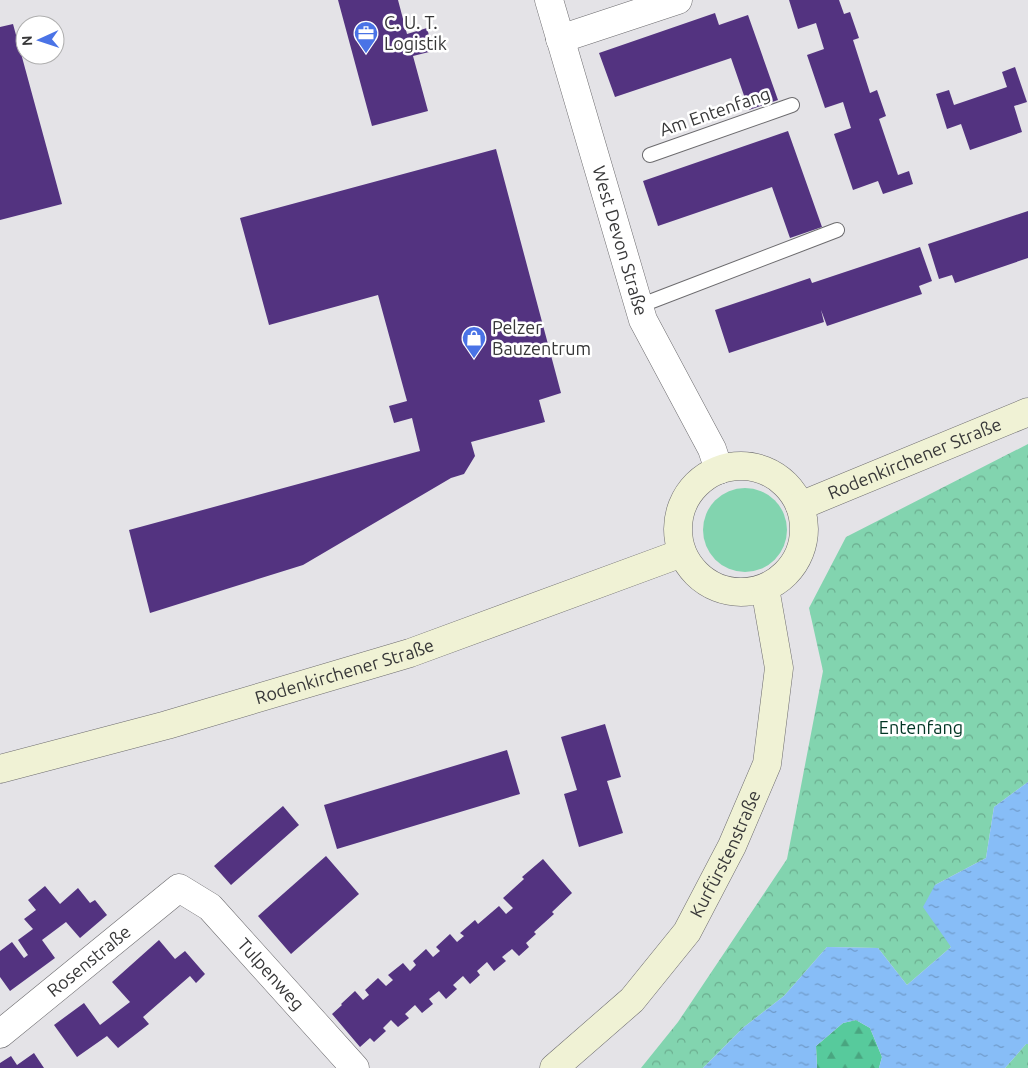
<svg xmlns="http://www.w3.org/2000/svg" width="1028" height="1068" font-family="Ubuntu,sans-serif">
<defs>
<pattern id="forest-firs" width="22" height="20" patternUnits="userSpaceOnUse" patternTransform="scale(1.25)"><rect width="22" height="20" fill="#57ca9c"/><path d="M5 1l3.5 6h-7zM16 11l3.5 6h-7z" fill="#49a580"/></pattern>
<pattern id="park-crowns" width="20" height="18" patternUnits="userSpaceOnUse" patternTransform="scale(1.25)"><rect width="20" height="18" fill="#82d4af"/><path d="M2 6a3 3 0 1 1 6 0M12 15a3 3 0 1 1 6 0" fill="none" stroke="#6bad8f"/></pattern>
<pattern id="water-ripples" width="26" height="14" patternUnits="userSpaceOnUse" patternTransform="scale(1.25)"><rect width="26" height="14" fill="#87bdf7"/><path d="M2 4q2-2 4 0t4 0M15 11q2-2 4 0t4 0" fill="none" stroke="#6f9ac9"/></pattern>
</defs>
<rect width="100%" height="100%" fill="#e4e3e7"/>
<path fill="#82d4af" d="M703 530a42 42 0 1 1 84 0a42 42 0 1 1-84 0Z"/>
<path fill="url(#forest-firs)" d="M856,1020L870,1028L882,1057L879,1068H817L816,1046L843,1023Z"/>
<path fill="url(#park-crowns)" d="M1028,444V782L994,807L986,858L935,885L951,947L907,985L878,948L827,947L784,996L744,1027L703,1068H641L678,1022L787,859L823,671L809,608L846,537Z
M1026,1044H1028V1068H1005Z"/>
<path fill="url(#water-ripples)" d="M1028,782V1044H1026L1005,1068H879L882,1057L870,1028L856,1020L843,1023L816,1046L817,1068H703L744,1027L784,996L827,947L878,948L907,985L951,947L923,907L935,885L986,858L994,807Z"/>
<path fill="#533380" d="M338,0H398L407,34L427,28L433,51L413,56L428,111L372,126Z
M789,0H839L844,14L850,12L859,38L853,40L870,93L877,90L886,116L879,119L898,175L909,171L913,184L883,194L878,181L853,190L834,134L851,128L843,102L825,108L807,55L824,49L816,23L798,29Z
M715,13L719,25L748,15L778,100L749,110L731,58L615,97L599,53Z
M13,24L62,204L0,220V27Z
M1015,67L1027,102L1014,106L1022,132L970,150L961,124L947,129L936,94L949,90L954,105L1007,87L1002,72Z
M788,131L822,227L790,238L772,187L658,226L643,181Z
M496,149L561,393L539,400L545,422L471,442L475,456L464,474L451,478L303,565L150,613L129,530L420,451L412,418L394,423L389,406L407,401L378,295L269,325L240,218Z
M1028,211V258L955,283L952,275L939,279L928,244Z
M920,247L932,281L919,286L922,294L827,326L821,310L824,322L729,353L715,310L810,278L812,283Z
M605,724L621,777L607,781L623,833L579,847L564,794L577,790L561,737Z
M507,750L520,794L337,849L324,805Z
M283,806L299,825L231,885L214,866Z
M326,856L359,894L291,954L258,916Z
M543,859L572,893L552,912L554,914L534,932L536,934L526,943L529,947L519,956L512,949L502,957L506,961L494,971L487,962L477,971L480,975L470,984L463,976L453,985L457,989L446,999L439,991L429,999L433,1004L422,1013L415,1005L405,1014L409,1018L398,1027L391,1020L383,1028L386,1031L374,1042L370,1038L360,1047L332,1014L342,1005L341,1004L355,991L363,1000L369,995L365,990L378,978L386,986L393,980L388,975L403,963L410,971L416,965L413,961L426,949L433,957L440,951L436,947L450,934L457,942L464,936L460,933L475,920L478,924L499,906L506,914L513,908L503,898L524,879L522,877Z
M45,886L60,904L78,888L90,903L95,900L107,915L80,938L66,922L42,940L55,958L10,991L0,977V951L12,942L24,958L28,955L18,940L33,929L24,919L36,910L28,900Z
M159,940L175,959L185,951L205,974L196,983L190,976L143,1017L149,1024L118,1048L107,1036L77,1057L54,1025L84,1003L100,1025L130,1002L112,982Z
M34,1053L44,1068H0V1063L11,1056L17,1065Z"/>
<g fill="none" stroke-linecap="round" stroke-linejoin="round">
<g stroke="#6c6b6e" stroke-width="16">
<path id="service" d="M650,155L792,105
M639,306L837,230"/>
</g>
<g stroke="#6c6b6e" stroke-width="29">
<g id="minor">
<path id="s1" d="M549,0L643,320L712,449L719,470"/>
<path d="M560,39L678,0"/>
<path id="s2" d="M0,1034L179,888L210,907L355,1068"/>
</g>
</g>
<g stroke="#6c6b6e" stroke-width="29">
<g id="secondary">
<circle cx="741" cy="529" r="63"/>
<path id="s3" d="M800,506L1028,412"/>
<path id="s4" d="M0,769L167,725L410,653L682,553"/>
<path id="s5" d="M554,1068L632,1000L687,932L732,846L767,764L779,668L765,588"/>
</g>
</g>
<use href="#service" stroke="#fff" stroke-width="14"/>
<use href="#minor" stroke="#fff" stroke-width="28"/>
<use href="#secondary" stroke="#f0f2d5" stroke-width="28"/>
</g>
<defs>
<g id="office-pin" transform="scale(1.25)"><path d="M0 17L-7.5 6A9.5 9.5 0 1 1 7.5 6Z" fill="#4a73e6" stroke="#fff"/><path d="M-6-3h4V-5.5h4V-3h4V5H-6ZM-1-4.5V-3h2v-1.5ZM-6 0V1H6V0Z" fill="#fff"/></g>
<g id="shop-pin" transform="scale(1.25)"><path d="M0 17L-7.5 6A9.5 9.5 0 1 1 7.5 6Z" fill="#4a73e6" stroke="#fff"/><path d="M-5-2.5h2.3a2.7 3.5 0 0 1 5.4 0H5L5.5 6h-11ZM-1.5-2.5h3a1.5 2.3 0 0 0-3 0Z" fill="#fff"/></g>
</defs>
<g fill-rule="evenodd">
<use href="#office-pin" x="366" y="33"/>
<use href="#shop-pin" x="474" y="338"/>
</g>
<g text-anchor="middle" stroke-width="5" stroke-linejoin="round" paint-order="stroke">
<g font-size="18" fill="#373738" stroke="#fff" text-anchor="start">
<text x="384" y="29">C. U. T.<tspan x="384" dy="21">Logistik</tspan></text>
<text x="492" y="334">Pelzer<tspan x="492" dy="21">Bauzentrum</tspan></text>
</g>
<g font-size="18" fill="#373738" stroke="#fff">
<text transform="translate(715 112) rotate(-19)" y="6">Am Entenfang</text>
<text dy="6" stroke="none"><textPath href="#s1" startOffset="251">West Devon Straße</textPath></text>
<text dy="6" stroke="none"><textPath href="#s3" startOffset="124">Rodenkirchener Straße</textPath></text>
<text dy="6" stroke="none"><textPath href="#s4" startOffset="358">Rodenkirchener Straße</textPath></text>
<text dy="6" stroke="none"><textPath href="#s5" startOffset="278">Kurfürstenstraße</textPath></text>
<text dy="6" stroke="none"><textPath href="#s2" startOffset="115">Rosenstraße</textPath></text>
<text dy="6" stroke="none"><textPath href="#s2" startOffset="358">Tulpenweg</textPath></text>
</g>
<g font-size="18" fill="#013624" stroke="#fff">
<text x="921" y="734">Entenfang</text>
</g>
</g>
<g transform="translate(40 40) rotate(267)"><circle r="24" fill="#ffffff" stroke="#afafaf"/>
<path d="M0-4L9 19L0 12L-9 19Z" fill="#4a73e6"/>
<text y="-8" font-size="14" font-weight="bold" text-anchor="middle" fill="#373738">N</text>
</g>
</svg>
